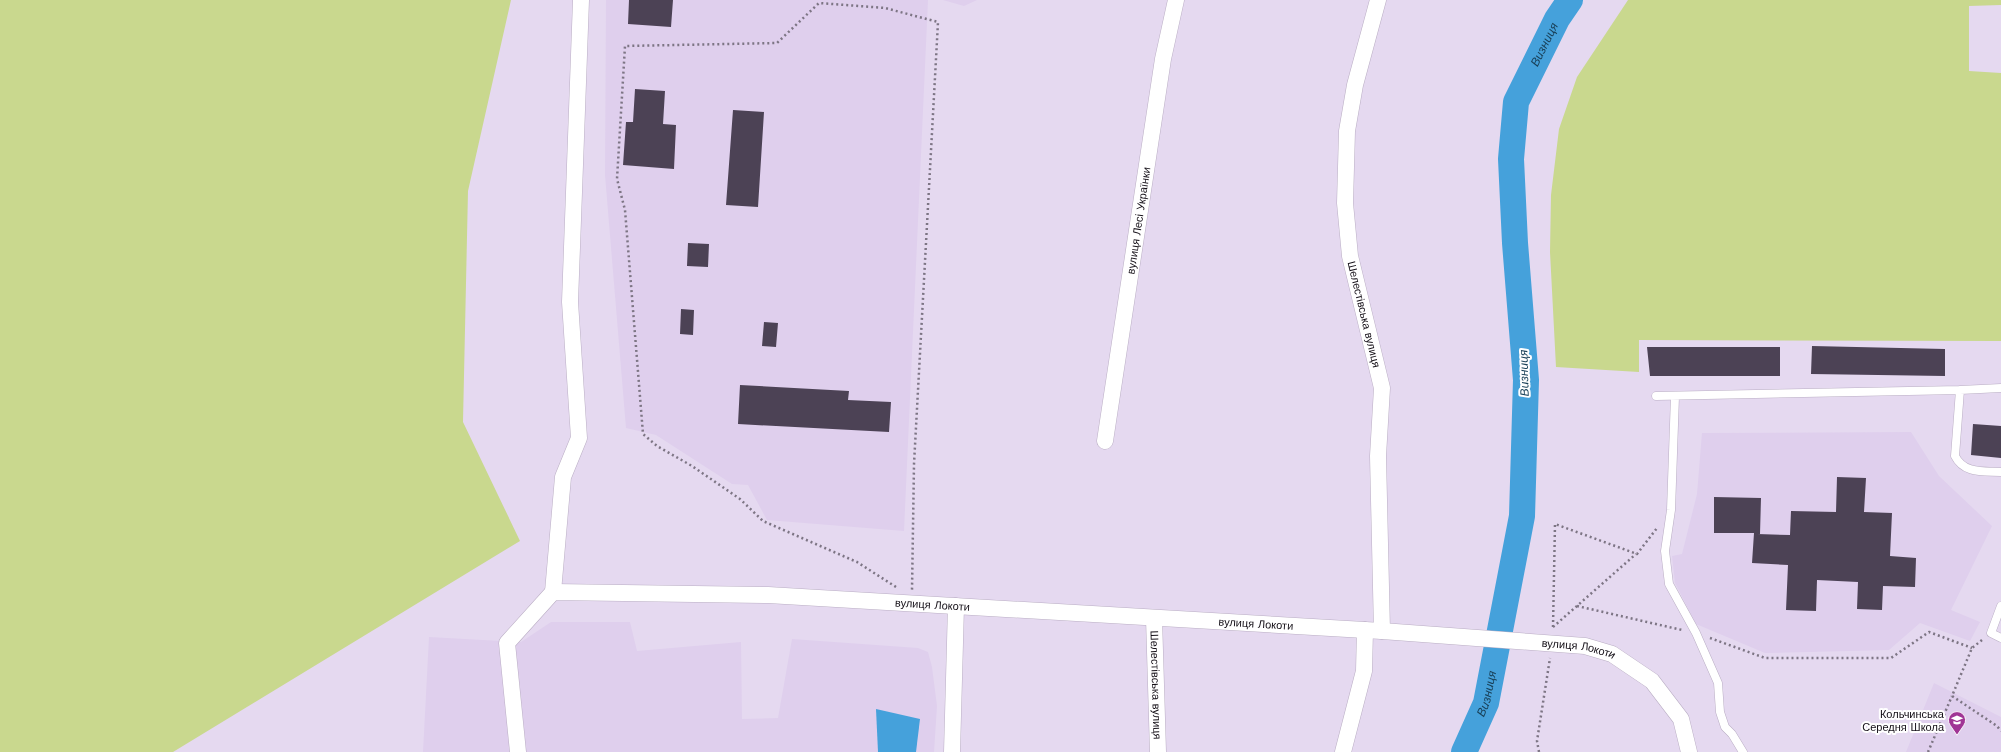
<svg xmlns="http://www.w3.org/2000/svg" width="2001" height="752" font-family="'Work Sans',sans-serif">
<rect width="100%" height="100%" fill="#e5d9f0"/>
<path fill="#dfcfed" d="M606,0H928L904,531L767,520L748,485L732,484L656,435L626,428L605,175Z
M943,0H977L964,6Z
M1911,432L1939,476L1992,526L1951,610L1980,622L1970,641L1920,623L1889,650L1765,653L1696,624L1675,583L1672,556L1682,554L1697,494L1702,433Z
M551,622H630L637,651L741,642L742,719L778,718L792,639L918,648L928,652L932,667L937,706L934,752H423L429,637L521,642Z
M1934,683L2001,717V752H1906Z"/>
<path fill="#c9d88e" d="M0,0H511L468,191L463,422L520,541L173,752H0Z
M1628,0H2001V5L1969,6V71L2001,73V341L1639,340V372L1556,367L1550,252L1551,195L1559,129L1577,77Z"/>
<path fill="#45a1db" d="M876,709L920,719L916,752H878Z"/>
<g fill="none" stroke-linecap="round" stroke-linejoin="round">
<path stroke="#45a1db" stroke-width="26" id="s1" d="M1464,752L1486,703L1522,516L1526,380L1515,243L1511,159L1516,102L1557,19L1570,0"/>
</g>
<path fill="#4c4255" d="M629,0H673L671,27L628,24Z
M635,89L665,91L663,124L676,125L674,169L623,165L626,122H633Z
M733,110L764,112L758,207L726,205Z
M688,243L709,244L708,267L687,266Z
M681,309L694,310L693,335L680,334Z
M764,322L778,323L776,347L762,346Z
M1812,346L1945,349V376L1811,374Z
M1647,347H1780V376H1650Z
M740,385L849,391L848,400L891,402L889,432L738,424Z
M1973,424L2001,426V458L1971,455Z
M1837,477L1866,478L1864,512L1892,513L1890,556L1916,558L1915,587L1883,586L1882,610L1857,609L1858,582L1817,580L1816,611L1786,610L1788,565L1752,563L1754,533H1714V497L1761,498L1760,534H1757L1790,535L1791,511L1836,512Z"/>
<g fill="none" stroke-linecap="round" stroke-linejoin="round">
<g stroke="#baaec4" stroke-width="9">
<path id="service" d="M2001,388L1960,390L1955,456C1964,474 1983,471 2001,472
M1656,396L1960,390
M1675,396L1671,510L1665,551L1669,584L1696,633L1718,683L1720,712L1725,727L1732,734L1743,752
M2001,606L1991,633L2001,638"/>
</g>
<g stroke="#baaec4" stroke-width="17">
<g id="minor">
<path id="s2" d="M1378,0L1355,85L1347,131L1345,203L1350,256L1382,388L1378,456L1382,631"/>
<path id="s3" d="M1105,441L1163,59L1176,0"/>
<path d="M553,592L563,477L579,438L570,302L581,0"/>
<path id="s4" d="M1154,618L1158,752"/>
<path id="s5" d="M518,752L507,643L553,592L768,595L1382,631L1585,646L1612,654L1652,681L1681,719L1689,752"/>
<path d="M952,752L956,606"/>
<path d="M1343,752L1364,671L1365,630"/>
</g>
</g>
<path stroke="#7d7584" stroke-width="2.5" stroke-dasharray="2 3" stroke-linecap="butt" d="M896,587L857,562L763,521L740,499L692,466L657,446L643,434L625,210L617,179L625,46L777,43L819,3L885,8L938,22L914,464L912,590
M1577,606L1682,630
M1553,627L1555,524L1637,554L1657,528
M1553,627L1636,554
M1710,638L1765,658H1891L1929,632L1972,648
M1982,640L1972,648L1952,696L1997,726L2001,731
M1539,752L1537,741L1550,658
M1928,752L1952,696"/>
<use href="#service" stroke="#fff" stroke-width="8"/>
<use href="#minor" stroke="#fff" stroke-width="16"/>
</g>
<defs>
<g id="school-pin" transform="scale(0.9)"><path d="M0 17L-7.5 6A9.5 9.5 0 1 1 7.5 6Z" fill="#a03595" stroke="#fff"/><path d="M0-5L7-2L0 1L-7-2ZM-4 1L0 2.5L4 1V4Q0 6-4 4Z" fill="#fff"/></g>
</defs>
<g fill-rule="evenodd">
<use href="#school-pin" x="1957" y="720"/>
</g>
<g text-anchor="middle" stroke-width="4" stroke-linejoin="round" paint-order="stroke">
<g font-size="11" fill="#130e16" stroke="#fff">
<text dy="4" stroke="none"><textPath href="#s3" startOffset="223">вулиця Лесі Українки</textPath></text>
<text dy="4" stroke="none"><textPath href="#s2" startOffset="320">Шелестівська вулиця</textPath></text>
<text dy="4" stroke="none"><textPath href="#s5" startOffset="558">вулиця Локоти</textPath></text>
<text dy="4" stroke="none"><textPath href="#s5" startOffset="882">вулиця Локоти</textPath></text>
<text dy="4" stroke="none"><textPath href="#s5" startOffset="1206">вулиця Локоти</textPath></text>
<text dy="4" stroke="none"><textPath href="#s4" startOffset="67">Шелестівська вулиця</textPath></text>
</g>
<g font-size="11" fill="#130e16" stroke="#fff" text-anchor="end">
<text x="1944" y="718">Кольчинська<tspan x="1944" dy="13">Середня Школа</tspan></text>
</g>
<g font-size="12" font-style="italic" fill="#194058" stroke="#fff">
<text dy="4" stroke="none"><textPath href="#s1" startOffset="723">Визниця</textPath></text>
<text transform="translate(1524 373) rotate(-92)" y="4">Визниця</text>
<text dy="4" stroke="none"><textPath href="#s1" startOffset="63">Визниця</textPath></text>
</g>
</g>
</svg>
